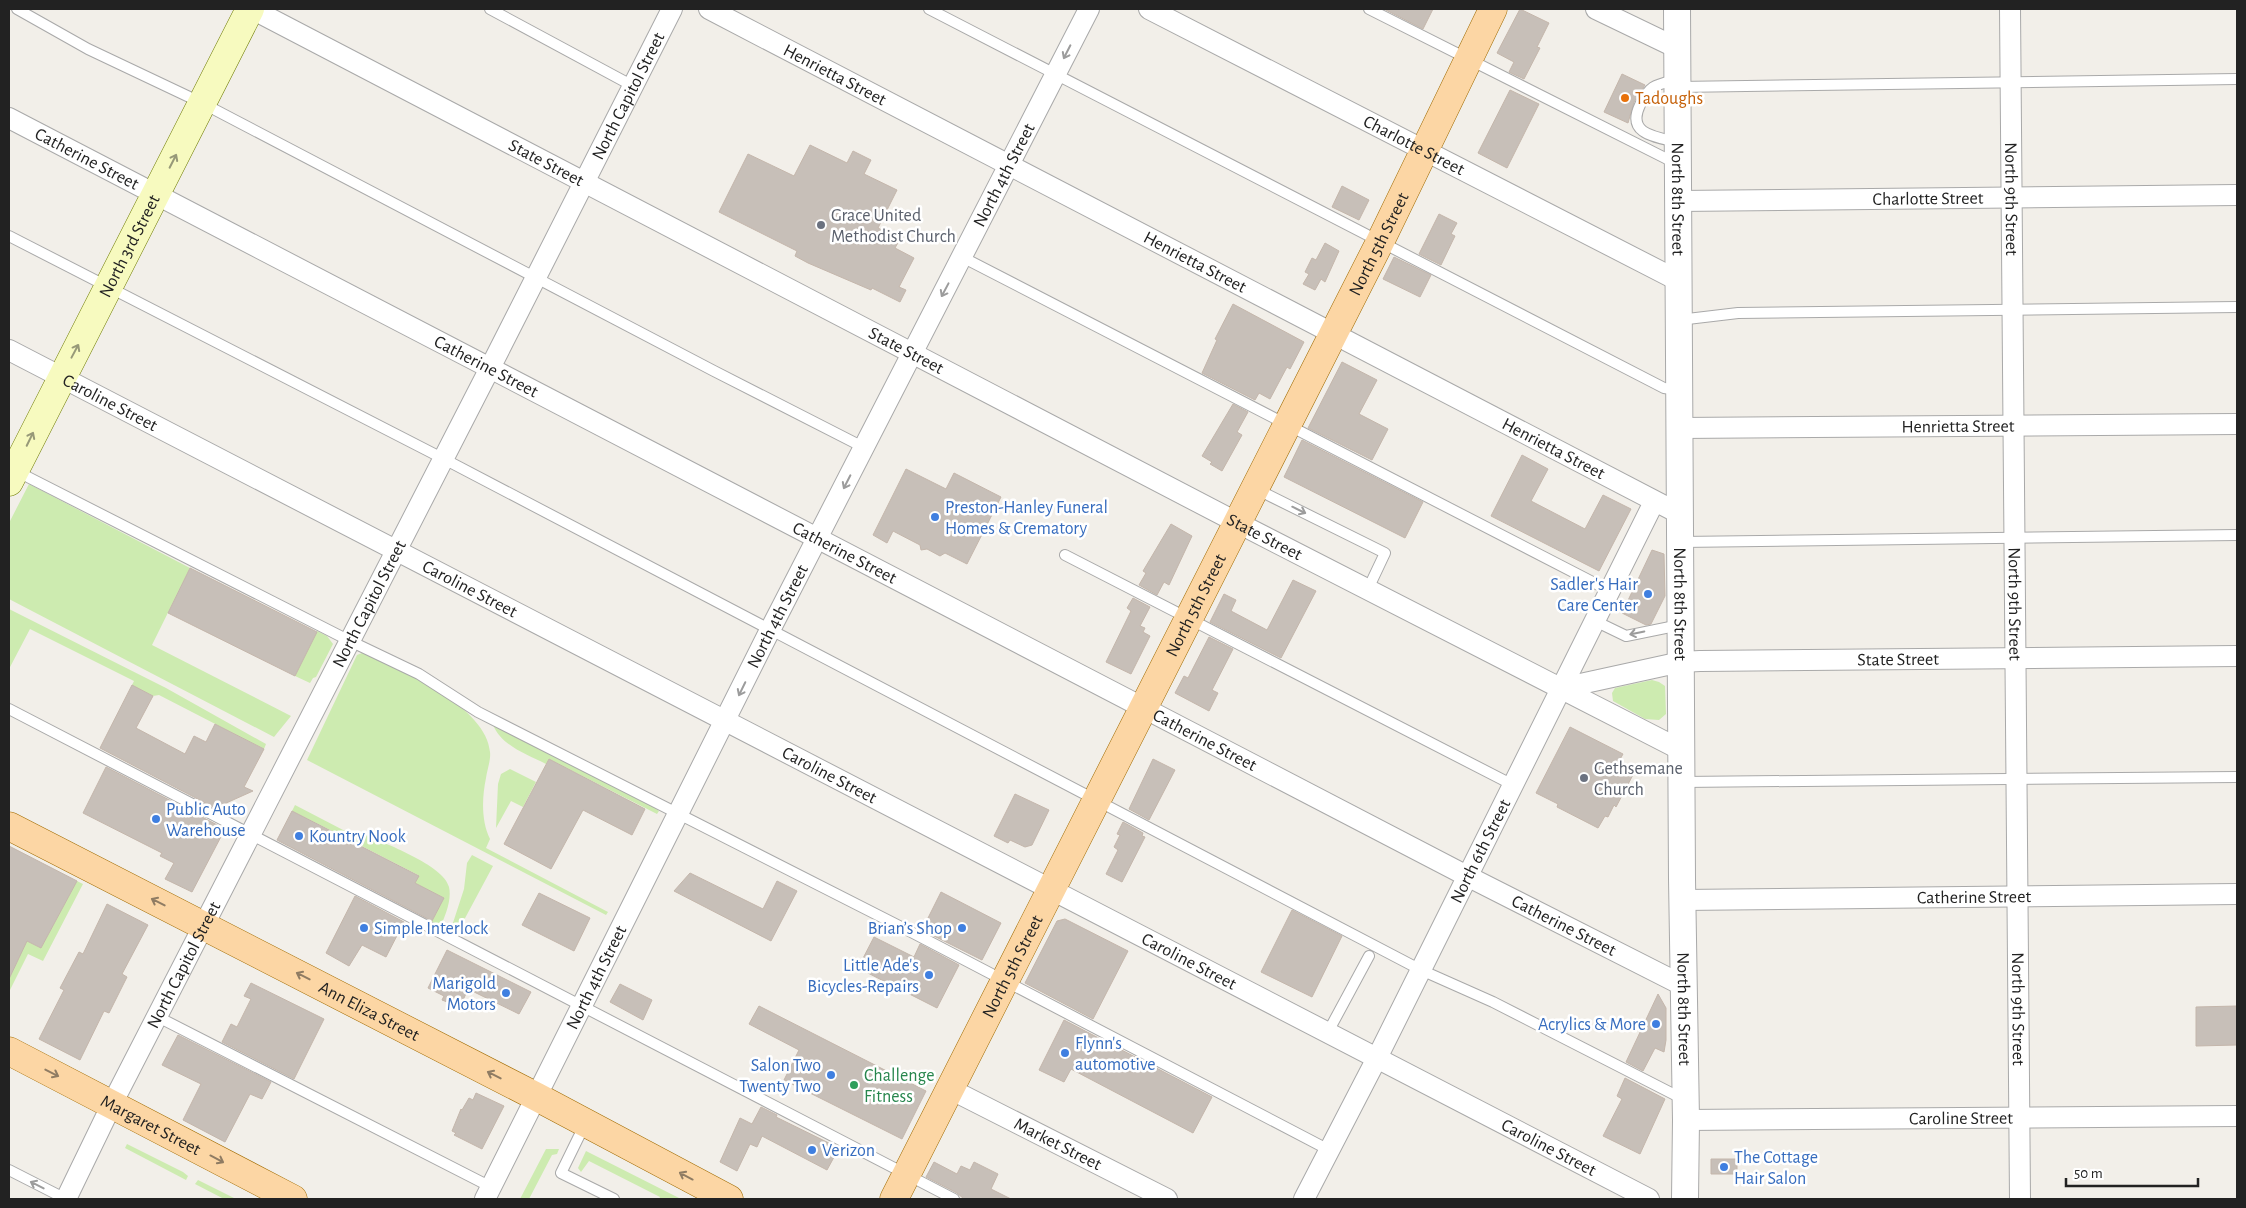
<svg xmlns="http://www.w3.org/2000/svg" width="2246" height="1208" font-family="'Alegreya Sans',sans-serif">
<rect width="100%" height="100%" fill="#f2efe9"/>
<path fill="#cdebb0" d="M29,484L190,568L152,645L291,716L274,737L9,599V523Z
M9,609L166,688L266,744L264,749L159,695L153,696L132,685L134,681L30,629L9,669Z
M317,631L327,636L333,644L316,677L313,678L310,683L295,676Z
M362,653L369,654C404,670 487,708 490,752C491,760 487,770 486,778C482,797 481,821 490,839L486,848L608,912L606,915L307,760L357,655Z
M1652,680L1659,682L1665,686L1666,714L1659,720L1645,719L1613,701L1612,693L1615,688Z
M493,725L644,800L659,811L657,814L549,759L546,764C526,754 502,746 493,725Z
M510,769L536,782L523,807L511,801L496,828L498,784L501,774Z
M295,805L345,831L342,836L292,811Z
M347,832L355,836L364,834C383,843 444,865 449,887C452,900 445,916 440,928L431,923L444,898L415,883L418,875L344,837Z
M472,855L493,866L456,935L450,932L464,889L467,863Z
M77,881L83,884L43,961L28,954L9,992V979L20,956L9,950V932L41,948Z
M127,1144L183,1172L188,1176L186,1180L125,1148Z
M546,1149H559L557,1154L552,1155L529,1199H520Z
M586,1151L681,1199H659L660,1197L589,1161L581,1172L578,1168Z
M198,1180L236,1199H224L195,1184Z"/>
<path fill="#c7bfb8" stroke="#c4b6ab" d="M1384,9H1433L1423,29Z
M1520,9L1549,23L1537,47L1540,48L1524,79L1509,72L1514,62L1497,53Z
M1622,74L1645,85L1634,102L1628,123L1604,112Z
M1510,90L1539,104L1507,168L1478,153Z
M810,145L847,163L853,151L871,160L864,174L897,190L878,228L900,239L895,248L914,258L899,287L906,290L900,302L872,288L871,290L808,263L795,256L797,251L719,212L748,154L794,176Z
M1342,186L1369,200L1359,220L1332,207Z
M1439,214L1457,223L1451,234L1455,236L1441,265L1419,254Z
M1325,243L1339,251L1325,282L1321,279L1315,290L1303,284L1309,274L1305,272L1312,258L1316,260Z
M1394,257L1431,275L1420,297L1383,279Z
M1233,304L1304,342L1290,369L1287,367L1270,399L1259,393L1255,400L1202,373L1217,340L1215,339Z
M1342,362L1377,380L1359,414L1388,429L1372,460L1308,428Z
M1233,404L1248,412L1237,432L1242,435L1222,471L1210,464L1212,462L1202,456Z
M1302,440L1423,502L1405,538L1284,477Z
M1522,455L1548,469L1531,501L1585,529L1603,495L1631,509L1599,571L1491,516Z
M906,469L946,489L954,473L1001,497L967,564L945,553L940,556L927,549L921,550L920,545L893,531L887,543L873,535Z
M1171,524L1192,536L1169,585L1164,582L1157,595L1139,585L1146,573L1143,571Z
M1652,550L1664,554L1665,596L1651,624L1646,625L1622,613Z
M190,568L317,632L295,676L168,613Z
M1293,580L1316,591L1281,658L1210,622L1224,594L1236,600L1231,611L1267,630Z
M1133,598L1150,607L1140,626L1145,628L1143,632L1150,636L1131,674L1106,662L1131,611L1127,608Z
M1209,637L1233,649L1212,690L1218,693L1209,711L1175,693L1184,676L1188,678Z
M132,685L153,696L136,728L185,754L194,736L206,742L215,724L264,749L244,787L253,791L215,808L100,748Z
M1570,727L1623,754L1618,763L1635,771L1616,807L1614,805L1608,817L1605,816L1598,828L1557,807L1558,804L1536,793Z
M549,759L645,809L632,835L583,810L551,869L504,844Z
M1153,759L1175,770L1149,820L1129,809Z
M106,767L225,829L192,892L165,879L174,863L160,856L162,853L83,813Z
M1015,794L1049,810L1032,845L1025,847L1010,840L1008,843L994,836Z
M292,811L419,876L415,883L444,898L432,921L277,840Z
M1123,822L1143,833L1142,836L1145,837L1122,882L1106,874L1118,850L1114,847L1120,835L1117,834Z
M9,846L77,881L41,948L27,941L9,979Z
M690,873L763,909L777,881L797,891L771,941L674,891Z
M941,892L1001,923L982,960L922,930Z
M539,893L590,918L574,951L522,925Z
M355,896L404,922L386,957L362,945L349,966L326,953Z
M107,904L148,925L122,974L127,977L109,1013L104,1011L80,1060L39,1039L64,990L60,988L79,952L83,954Z
M1292,910L1342,936L1312,997L1261,972Z
M1065,919L1128,951L1093,1019L1025,983L1057,921Z
M874,937L914,957L920,944L959,965L937,1008L858,968Z
M447,950L531,992L519,1014L468,989L460,1007L442,1000L444,996L428,988Z
M251,983L324,1019L294,1079L222,1042L231,1024L237,1027L251,999L244,996Z
M620,984L652,1000L643,1020L610,1002Z
M1658,994L1666,1008V1040L1664,1052L1655,1048L1643,1071L1626,1062Z
M759,1006L926,1091L902,1139L784,1080L799,1050L749,1024Z
M2237,1006V1045L2196,1046V1007Z
M1064,1020L1212,1097L1193,1133L1071,1069L1064,1082L1039,1070Z
M178,1035L271,1082L262,1099L250,1094L225,1142L183,1120L201,1084L162,1065Z
M1625,1078L1665,1099L1640,1154L1603,1136L1622,1099L1617,1096Z
M476,1093L504,1106L482,1149L454,1135L456,1133L452,1131L461,1109L462,1110L469,1098L473,1100Z
M761,1107L777,1115L776,1117L839,1148L827,1170L762,1136L757,1147L750,1144L737,1171L720,1162L740,1118L752,1124Z
M1711,1159H1737V1174H1711Z
M934,1162L957,1174L961,1166L970,1170L974,1162L998,1174L991,1189L1011,1199H964L957,1193L926,1177Z"/>
<g fill="none" stroke-linecap="round" stroke-linejoin="round">
<g stroke="#a9a9a9" stroke-width="12">
<path id="service" d="M17,9L88,49L202,103L714,371L865,448
M490,9L633,86
M929,9L1664,388L1678,390
M1369,9L1677,164
M1676,80C1655,85 1650,85 1640,105C1626,134 1655,137 1677,142
M1678,87L2237,79
M9,236L444,459L1421,970L1493,1002L1683,1099
M962,257L1610,591
M1679,320L1738,313L2237,307
M16,471L350,641L419,674L478,712L915,934L1329,1150
M1256,489L1385,553L1368,589
M1681,542L2237,535
M1065,555L1513,785
M1595,621L1626,636L1680,625
M9,709L954,1199
M1682,782L2237,777
M158,1017L491,1187
M1328,1032L1369,956
M585,1124L561,1173L614,1199
M9,1170L66,1199"/>
</g>
<g stroke="#a9a9a9" stroke-width="22">
<g id="minor">
<path id="s1" d="M252,9L1238,523L1681,750"/>
<path id="s2" d="M709,9L1680,514"/>
<path id="s3" d="M1149,9L1679,281"/>
<path d="M1596,9L1677,48"/>
<path id="s4" d="M2010,9L2020,1199"/>
<path id="s5" d="M9,118L1467,876L1684,986"/>
<path id="s6" d="M1678,201L2237,195"/>
<path id="s7" d="M9,350L1649,1199"/>
<path id="s8" d="M1679,428L2237,424"/>
<path id="s9" d="M1562,688L1681,662L1700,661L2237,656"/>
<path id="s10" d="M1682,900L2237,894"/>
<path id="s11" d="M950,1089L1167,1199"/>
<path id="s12" d="M1686,1120L2237,1116"/>
<path id="s13" d="M66,1199L112,1104L490,368L672,9"/>
<path id="s14" d="M485,1199L770,630L1089,9"/>
<path id="s15" d="M1304,1199L1377,1058L1654,502"/>
</g>
</g>
<g stroke="#a9a9a9" stroke-width="28">
<g id="tertiary">
<path id="s16" d="M1677,9L1682,879L1686,1120L1685,1199"/>
</g>
</g>
<g stroke="#707d05" stroke-width="29">
<g id="secondary">
<path id="s17" d="M9,482L250,9"/>
</g>
</g>
<g stroke="#a06b00" stroke-width="29">
<g id="primary">
<path id="s18" d="M9,826L537,1097L729,1199"/>
<path id="s19" d="M9,1051L293,1199"/>
<path id="s20" d="M894,1199L1380,242L1493,9"/>
</g>
</g>
<use href="#service" stroke="#fff" stroke-width="10"/>
<use href="#minor" stroke="#fff" stroke-width="20"/>
<use href="#tertiary" stroke="#fff" stroke-width="26"/>
<use href="#secondary" stroke="#f7fabf" stroke-width="28"/>
<use href="#primary" stroke="#fcd6a4" stroke-width="28"/>
</g>
<defs><path id="oneway-shaft" d="M-6 0H5M1.5-3L5.5 0L1.5 3" fill="none" stroke-width="1.6" stroke-linecap="round" stroke-linejoin="round" transform="scale(1.25)"/></defs>
<g stroke="#9c9c9c">
<use href="#oneway-shaft" transform="translate(1067 52) rotate(117)"/>
<use href="#oneway-shaft" transform="translate(945 290) rotate(118)"/>
<use href="#oneway-shaft" transform="translate(847 482) rotate(117)"/>
<use href="#oneway-shaft" transform="translate(1299 510) rotate(26)"/>
<use href="#oneway-shaft" transform="translate(1637 633) rotate(168)"/>
<use href="#oneway-shaft" transform="translate(742 689) rotate(116)"/>
<use href="#oneway-shaft" transform="translate(37 1185) rotate(-153)"/>
</g>
<g stroke="#979978">
<use href="#oneway-shaft" transform="translate(173 161) rotate(-63)"/>
<use href="#oneway-shaft" transform="translate(75 351) rotate(-62)"/>
<use href="#oneway-shaft" transform="translate(30 439) rotate(-64)"/>
</g>
<g stroke="#8f7c63">
<use href="#oneway-shaft" transform="translate(158 902) rotate(-153)"/>
<use href="#oneway-shaft" transform="translate(303 976) rotate(-153)"/>
<use href="#oneway-shaft" transform="translate(52 1073) rotate(27)"/>
<use href="#oneway-shaft" transform="translate(494 1075) rotate(-153)"/>
<use href="#oneway-shaft" transform="translate(217 1159) rotate(28)"/>
<use href="#oneway-shaft" transform="translate(686 1176) rotate(-152)"/>
</g>
<circle fill="#e8710a" stroke="#fff" stroke-width="2" cx="1625" cy="98" r="5"/>
<g fill="#6b7280" stroke="#fff" stroke-width="2">
<circle cx="821" cy="225" r="5"/>
<circle cx="1584" cy="778" r="5"/>
</g>
<g fill="#3f7fe0" stroke="#fff" stroke-width="2">
<circle cx="935" cy="517" r="5"/>
<circle cx="1648" cy="594" r="5"/>
<circle cx="156" cy="819" r="5"/>
<circle cx="299" cy="836" r="5"/>
<circle cx="364" cy="928" r="5"/>
<circle cx="962" cy="928" r="5"/>
<circle cx="929" cy="975" r="5"/>
<circle cx="506" cy="993" r="5"/>
<circle cx="1656" cy="1024" r="5"/>
<circle cx="1065" cy="1053" r="5"/>
<circle cx="831" cy="1075" r="5"/>
<circle cx="812" cy="1150" r="5"/>
<circle cx="1724" cy="1167" r="5"/>
</g>
<circle fill="#2e9e5b" stroke="#fff" stroke-width="2" cx="854" cy="1085" r="5"/>
<g text-anchor="middle" stroke-width="5" stroke-linejoin="round" paint-order="stroke">
<g font-size="18" fill="#222" stroke="#fff">
<text dy="6" stroke="none"><textPath href="#s2" startOffset="142">Henrietta Street</textPath></text>
<text dy="6" stroke="none"><textPath href="#s13" startOffset="1238">North Capitol Street</textPath></text>
<text dy="6" stroke="none"><textPath href="#s3" startOffset="298">Charlotte Street</textPath></text>
<text dy="6" stroke="none"><textPath href="#s5" startOffset="88">Catherine Street</textPath></text>
<text dy="6" stroke="none"><textPath href="#s1" startOffset="332">State Street</textPath></text>
<text dy="6" stroke="none"><textPath href="#s14" startOffset="1148">North 4th Street</textPath></text>
<text dy="6" stroke="none"><textPath href="#s6" startOffset="250">Charlotte Street</textPath></text>
<text dy="6" stroke="none"><textPath href="#s16" startOffset="190">North 8th Street</textPath></text>
<text dy="6" stroke="none"><textPath href="#s4" startOffset="190">North 9th Street</textPath></text>
<text dy="6" stroke="none"><textPath href="#s20" startOffset="1071">North 5th Street</textPath></text>
<text dy="6" stroke="none"><textPath href="#s17" startOffset="265">North 3rd Street</textPath></text>
<text dy="6" stroke="none"><textPath href="#s2" startOffset="548">Henrietta Street</textPath></text>
<text dy="6" stroke="none"><textPath href="#s1" startOffset="738">State Street</textPath></text>
<text dy="6" stroke="none"><textPath href="#s5" startOffset="538">Catherine Street</textPath></text>
<text dy="6" stroke="none"><textPath href="#s7" startOffset="114">Caroline Street</textPath></text>
<text dy="6" stroke="none"><textPath href="#s8" startOffset="279">Henrietta Street</textPath></text>
<text dy="6" stroke="none"><textPath href="#s2" startOffset="952">Henrietta Street</textPath></text>
<text dy="6" stroke="none"><textPath href="#s1" startOffset="1142">State Street</textPath></text>
<text dy="6" stroke="none"><textPath href="#s5" startOffset="942">Catherine Street</textPath></text>
<text dy="6" stroke="none"><textPath href="#s7" startOffset="519">Caroline Street</textPath></text>
<text dy="6" stroke="none"><textPath href="#s13" startOffset="668">North Capitol Street</textPath></text>
<text dy="6" stroke="none"><textPath href="#s16" startOffset="595">North 8th Street</textPath></text>
<text dy="6" stroke="none"><textPath href="#s4" startOffset="595">North 9th Street</textPath></text>
<text dy="6" stroke="none"><textPath href="#s20" startOffset="666">North 5th Street</textPath></text>
<text dy="6" stroke="none"><textPath href="#s14" startOffset="652">North 4th Street</textPath></text>
<text dy="6" stroke="none"><textPath href="#s9" startOffset="339">State Street</textPath></text>
<text dy="6" stroke="none"><textPath href="#s5" startOffset="1348">Catherine Street</textPath></text>
<text dy="6" stroke="none"><textPath href="#s7" startOffset="924">Caroline Street</textPath></text>
<text dy="6" stroke="none"><textPath href="#s15" startOffset="390">North 6th Street</textPath></text>
<text dy="6" stroke="none"><textPath href="#s10" startOffset="292">Catherine Street</textPath></text>
<text dy="6" stroke="none"><textPath href="#s5" startOffset="1752">Catherine Street</textPath></text>
<text dy="6" stroke="none"><textPath href="#s7" startOffset="1329">Caroline Street</textPath></text>
<text dy="6" stroke="none"><textPath href="#s13" startOffset="262">North Capitol Street</textPath></text>
<text dy="6" stroke="none"><textPath href="#s20" startOffset="261">North 5th Street</textPath></text>
<text dy="6" stroke="none"><textPath href="#s14" startOffset="248">North 4th Street</textPath></text>
<text dy="6" stroke="none"><textPath href="#s16" startOffset="1000">North 8th Street</textPath></text>
<text dy="6" stroke="none"><textPath href="#s4" startOffset="1000">North 9th Street</textPath></text>
<text dy="6" stroke="none"><textPath href="#s18" startOffset="405">Ann Eliza Street</textPath></text>
<text dy="6" stroke="none"><textPath href="#s12" startOffset="275">Caroline Street</textPath></text>
<text dy="6" stroke="none"><textPath href="#s19" startOffset="160">Margaret Street</textPath></text>
<text dy="6" stroke="none"><textPath href="#s11" startOffset="121">Market Street</textPath></text>
<text dy="6" stroke="none"><textPath href="#s7" startOffset="1734">Caroline Street</textPath></text>
</g>
<g font-size="18" fill="#c56008" stroke="#fff" text-anchor="start">
<text x="1635" y="104">Tadoughs</text>
</g>
<g font-size="18" fill="#5b616d" stroke="#fff" text-anchor="start">
<text x="831" y="221">Grace United<tspan x="831" dy="21">Methodist Church</tspan></text>
<text x="1594" y="774">Gethsemane<tspan x="1594" dy="21">Church</tspan></text>
</g>
<g font-size="18" fill="#366cbe" stroke="#fff" text-anchor="start">
<text x="945" y="513">Preston-Hanley Funeral<tspan x="945" dy="21">Homes &amp; Crematory</tspan></text>
<text x="1638" y="590" text-anchor="end">Sadler's Hair<tspan x="1638" dy="21">Care Center</tspan></text>
<text x="166" y="815">Public Auto<tspan x="166" dy="21">Warehouse</tspan></text>
<text x="309" y="842">Kountry Nook</text>
<text x="374" y="934">Simple Interlock</text>
<text x="952" y="934" text-anchor="end">Brian’s Shop</text>
<text x="919" y="971" text-anchor="end">Little Ade's<tspan x="919" dy="21">Bicycles-Repairs</tspan></text>
<text x="496" y="989" text-anchor="end">Marigold<tspan x="496" dy="21">Motors</tspan></text>
<text x="1646" y="1030" text-anchor="end">Acrylics &amp; More</text>
<text x="1075" y="1049">Flynn's<tspan x="1075" dy="21">automotive</tspan></text>
<text x="821" y="1071" text-anchor="end">Salon Two<tspan x="821" dy="21">Twenty Two</tspan></text>
<text x="822" y="1156">Verizon</text>
<text x="1734" y="1163">The Cottage<tspan x="1734" dy="21">Hair Salon</tspan></text>
</g>
<g font-size="18" fill="#27864d" stroke="#fff" text-anchor="start">
<text x="864" y="1081">Challenge<tspan x="864" dy="21">Fitness</tspan></text>
</g>
</g>
<rect width="2246" height="1208" fill="none" stroke="#222222" stroke-width="20"/>
<path d="M2066 1178v8h132v-8" fill="none" stroke="#222222" stroke-width="2.5"/>
<text x="2074" y="1178" font-size="15" fill="#222222" stroke="#ffffff" stroke-width="4" paint-order="stroke">50 m</text>
</svg>
